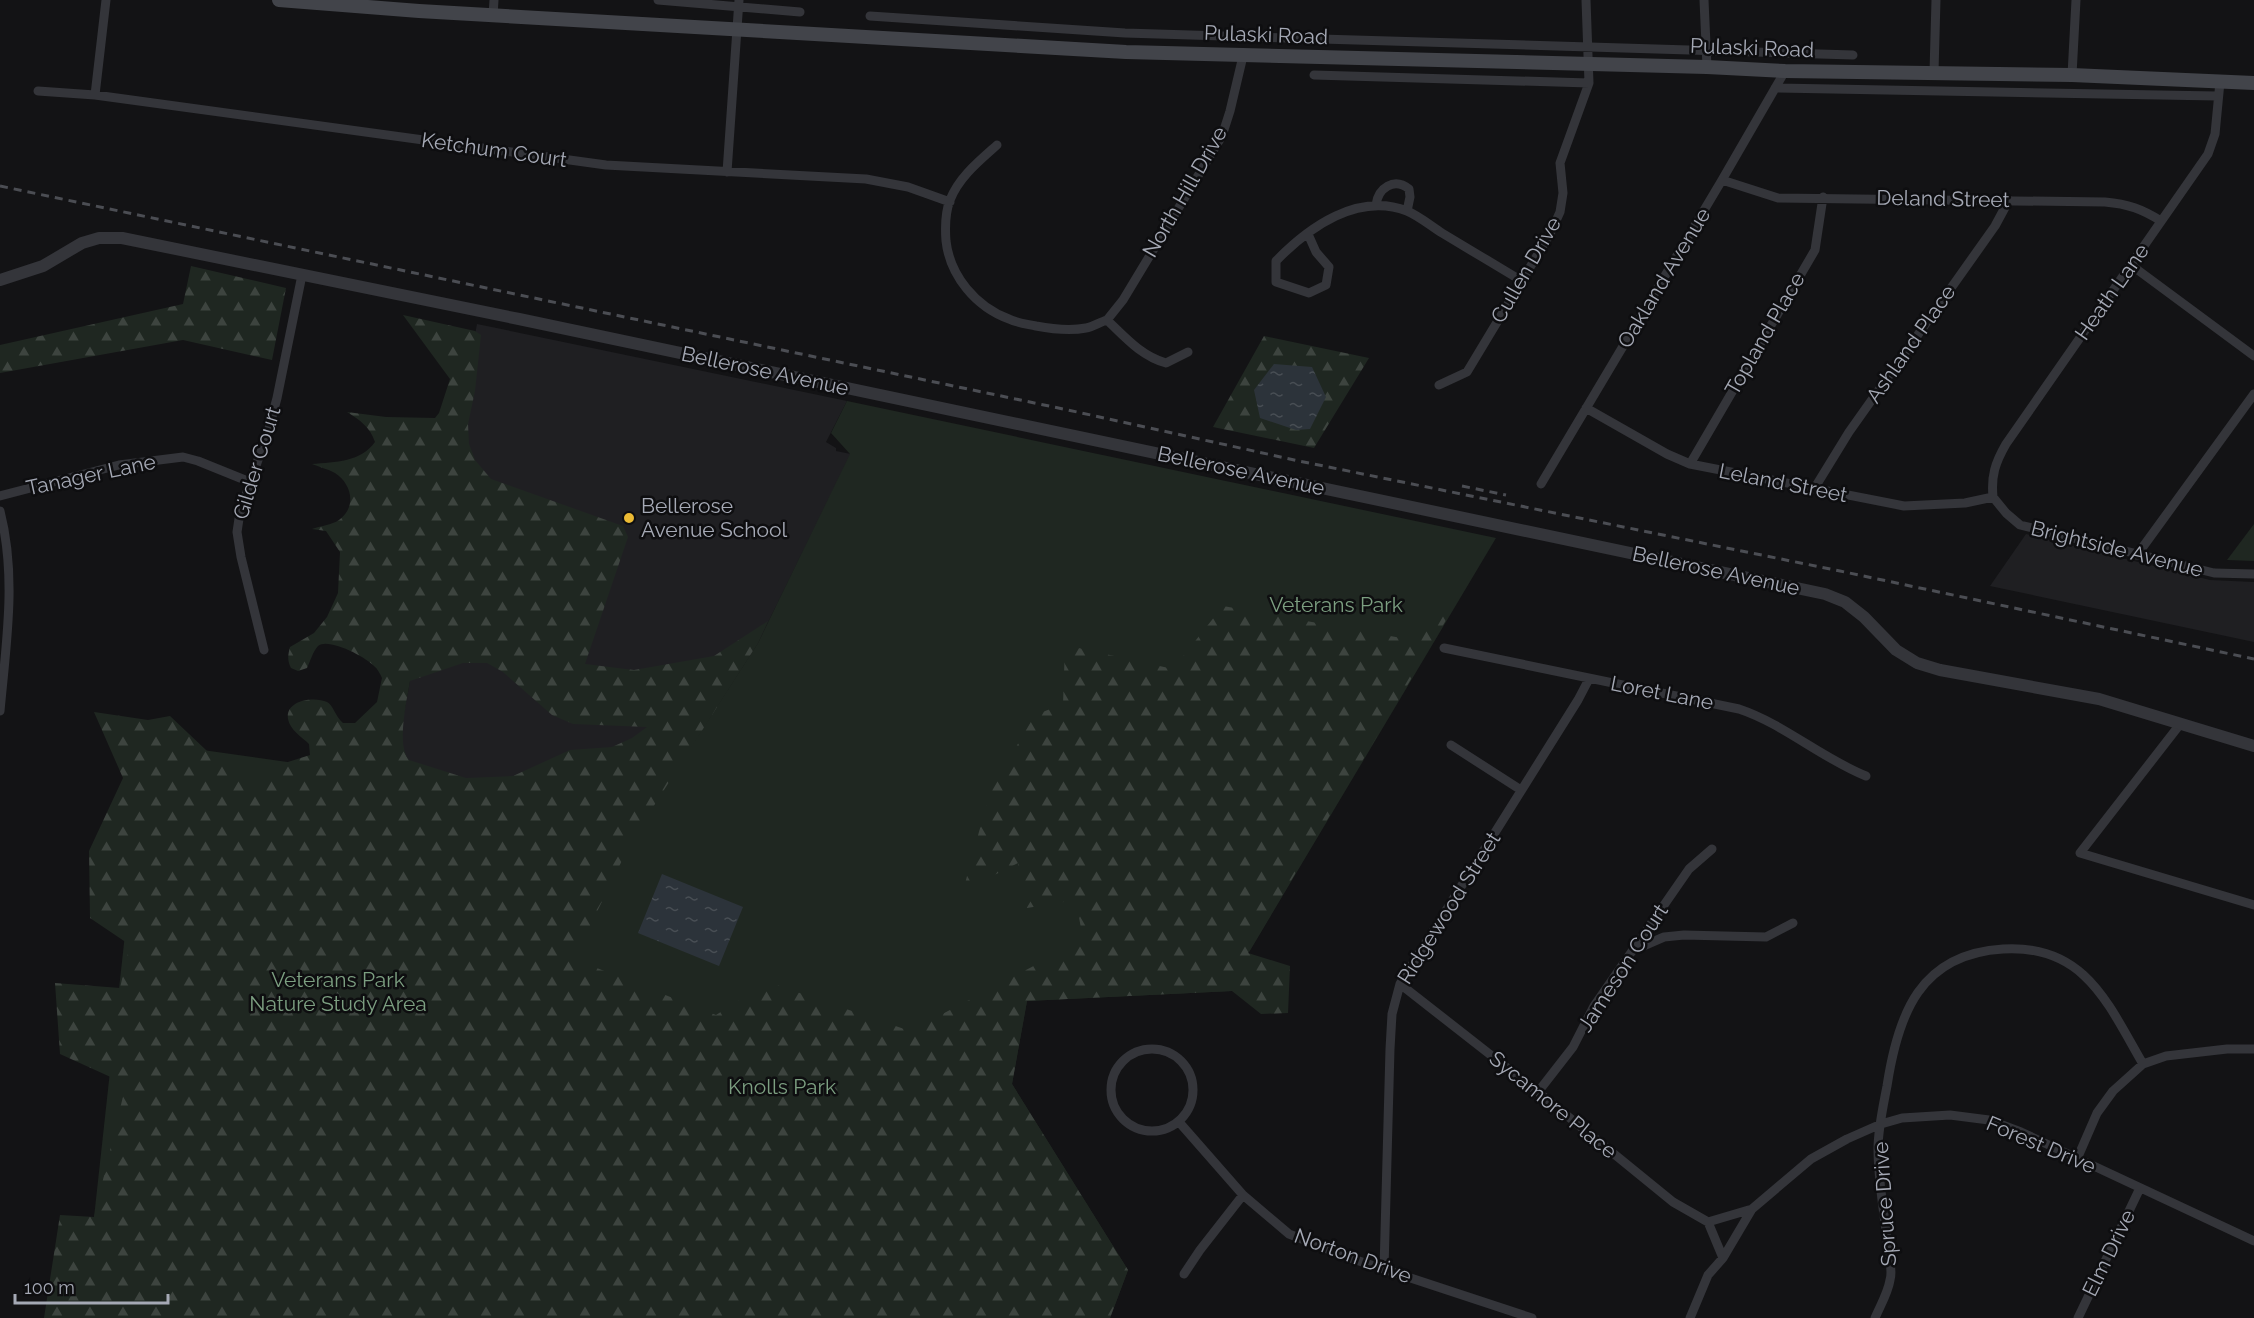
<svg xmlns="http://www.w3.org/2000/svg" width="2254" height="1318" font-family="Raleway,sans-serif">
<defs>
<pattern id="forest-firs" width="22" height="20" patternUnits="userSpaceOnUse" patternTransform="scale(1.5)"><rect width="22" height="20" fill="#1f2721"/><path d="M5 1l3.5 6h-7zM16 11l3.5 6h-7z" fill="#3d443f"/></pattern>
<pattern id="water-ripples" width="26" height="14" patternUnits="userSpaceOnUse" patternTransform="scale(1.5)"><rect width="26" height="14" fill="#2c333a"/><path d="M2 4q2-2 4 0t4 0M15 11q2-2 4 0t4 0" fill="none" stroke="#484e54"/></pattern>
</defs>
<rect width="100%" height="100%" fill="#131315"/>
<path fill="#1f1f22" d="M477,324L847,401L826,442L836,448V451L851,454L758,643L648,813L392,777Z
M2026,534L2210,580L2254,582V642L1990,586Z"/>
<path fill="#1f2721" d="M847,401L1496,538L1248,954L1232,991L1027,1001L1012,1084L1128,1270L1110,1318H83L146,742L648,813L758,643L850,454L831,433Z
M2254,524V561L2227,560Z"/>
<path fill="url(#forest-firs)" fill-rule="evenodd" d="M191,266L286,288L272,360L183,340L0,373V345L183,304Z
M403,315L475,331L481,335L475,391L468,424L469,444L475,460L491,479L623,526L628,537L585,664L634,670L714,656L768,621L758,643L632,840L574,959L716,1015L768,982L910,1031L1083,940L1076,900L1027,908L1018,863L963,891L990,791L1035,715L1063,704L1065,645L1173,669L1223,606L1407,639L1464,590L1248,953L1290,966L1288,1013L1261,1014L1232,991L1027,1001L1012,1084L1128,1270L1110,1318H44L60,1215L94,1217L126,1084L60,1054L55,983L120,988L130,945L90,918L89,851L123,778L94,712L148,720L170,716L243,785L288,762L310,755L309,744C302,737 290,730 288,719C285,700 314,696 327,702C333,705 335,716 343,723H355L377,702L382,678C380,674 378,669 374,666C366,657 328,637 318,646C313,651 310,662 307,668L298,671L291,668C287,660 288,655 290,647L314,633L327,617L338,593L340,552L326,531L312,529C320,526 332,525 339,520C357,507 352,484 335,473C328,469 319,467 312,464C336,462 361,462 375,442C370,427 360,420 347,412L386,417L435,418L439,413L450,379ZM463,663H487L503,672L552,715L573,724L647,727L632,738L612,747L570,750L513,776L466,778L409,760C396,745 407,700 410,681Z
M1264,336L1369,358L1314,448L1213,427Z"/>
<path fill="url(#water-ripples)" d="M1274,364L1312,367L1326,397L1310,429L1296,430L1260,418L1254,390Z
M662,874L743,907L719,966L638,933Z"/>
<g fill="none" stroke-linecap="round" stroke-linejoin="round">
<path stroke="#34353a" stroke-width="9" d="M658,0L800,12
M1704,0L1707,67
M493,16L494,0
M870,16L1125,33L1853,55
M1934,72L1936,0
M1314,75L1589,83
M2072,75L2076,0
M1775,88L2217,96
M38,91L95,95L606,165L866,179L908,187L950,202
M95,95L106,0
M997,145C979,161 959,177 950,200C945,213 945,228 946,241C950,276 976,307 1009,319C1017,323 1027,324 1036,326C1052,329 1070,331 1086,328C1093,327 1100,322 1107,320
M727,172L739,0
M1722,180L1778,198L2105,202C2128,204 2142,209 2161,221
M1376,205C1378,188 1394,177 1409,189L1410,197L1407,211
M1308,234L1316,252L1329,267L1326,285L1309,293L1276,282V261C1309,227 1358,192 1407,211C1419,216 1431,226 1442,233C1469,249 1495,265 1522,281
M2131,265L2254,356
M1107,320L1123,300L1222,136L1230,111L1243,56
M1107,320C1125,337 1141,356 1166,363L1188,352
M1439,385L1467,372L1550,234L1560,212L1563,193L1560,163L1589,83L1586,0
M1586,408L1667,454L1690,464L1904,506L1965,503L1993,497
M1690,464L1815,250L1823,197
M1541,484L1722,180L1785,71
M1814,489L1849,432L1995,226L2009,200
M0,496L119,465L183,457L198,461L250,482
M1993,497C1991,476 1995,463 2006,444L2208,154L2215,134L2220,82
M1993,497L2006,513L2020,525L2214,573L2254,574
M0,511C17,577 6,644 0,711
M2137,555L2254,394
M1444,648L1739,709C1784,724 1821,758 1866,776
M264,650L241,557L237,532L240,512L269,428L277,398L302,275
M2181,723L2080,853L2254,905
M1451,745L1521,790
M1634,950L1664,937L1684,935L1766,937L1793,923
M1400,984L1538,1092L1673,1202L1708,1222L1723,1258
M1111 1090a41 41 0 1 1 82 0a41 41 0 1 1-82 0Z
M1538,1092L1573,1047L1594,1006L1689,869L1712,849
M1179,1122L1243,1195L1289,1234L1353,1259L1532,1318
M2077,1159L2097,1113L2113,1091L2143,1064L2166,1056L2227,1049H2254
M1708,1222L1752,1209
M1384,1269L1390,1049L1392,1014L1400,984L1578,700L1589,679
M1184,1274L1200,1250L1243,1195
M1690,1318L1708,1275L1723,1258L1752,1209L1811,1159L1847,1139L1881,1124L1902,1118L1950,1115L1989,1120L2021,1132L2254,1241
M1875,1318C1880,1306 1888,1293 1890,1280C1893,1271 1889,1258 1888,1249C1885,1216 1878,1182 1878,1149C1878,1129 1883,1107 1887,1086C1898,1014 1920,954 2003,949C2085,944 2108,1004 2143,1064
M2078,1318L2140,1188"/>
<path stroke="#34353a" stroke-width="12" d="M0,280L43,266L82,243L99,238H122L519,319L1825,594L1845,602L1864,617L1896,650L1917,663L1940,670L2099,699L2254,746"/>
<path stroke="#42444a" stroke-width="14" d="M279,0L419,11L1126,52L1707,67L1785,71L2072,75L2254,83"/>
<path stroke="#4b4d53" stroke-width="3" stroke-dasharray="8 6" stroke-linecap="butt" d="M0,186L1068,410L1299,461L1840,571L2254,659
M1462,486L1506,495"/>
</g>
<circle fill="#ecba34" stroke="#0e0e10" stroke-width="2" cx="629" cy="518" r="6"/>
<g text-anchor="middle" stroke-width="5" stroke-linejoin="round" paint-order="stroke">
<g font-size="21" fill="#a5a9b5" stroke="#0e0e10">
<text transform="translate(1266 35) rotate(2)" y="7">Pulaski Road</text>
<text transform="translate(1752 48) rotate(2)" y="7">Pulaski Road</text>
<text transform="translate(494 150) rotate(8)" y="7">Ketchum Court</text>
<text transform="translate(1185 192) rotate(-60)" y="7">North Hill Drive</text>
<text transform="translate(1943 199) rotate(1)" y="7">Deland Street</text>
<text transform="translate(1526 270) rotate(-60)" y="7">Cullen Drive</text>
<text transform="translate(1664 278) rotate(-59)" y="7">Oakland Avenue</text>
<text transform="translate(2112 292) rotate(-55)" y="7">Heath Lane</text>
<text transform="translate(1765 334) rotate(-60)" y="7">Topland Place</text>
<text transform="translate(1911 344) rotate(-55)" y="7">Ashland Place</text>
<text transform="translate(765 371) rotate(12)" y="7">Bellerose Avenue</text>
<text transform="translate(257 463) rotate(-73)" y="7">Gilder Court</text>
<text transform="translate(1241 471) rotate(12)" y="7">Bellerose Avenue</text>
<text transform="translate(91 475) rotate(-12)" y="7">Tanager Lane</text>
<text transform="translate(1783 483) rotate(11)" y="7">Leland Street</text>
<text transform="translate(2117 549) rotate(14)" y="7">Brightside Avenue</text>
<text transform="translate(1716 571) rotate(12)" y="7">Bellerose Avenue</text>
<text transform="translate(1662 693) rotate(11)" y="7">Loret Lane</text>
<text transform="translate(1449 908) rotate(-58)" y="7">Ridgewood Street</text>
<text transform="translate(1623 968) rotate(-57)" y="7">Jameson Court</text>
<text transform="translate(1553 1105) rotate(39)" y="7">Sycamore Place</text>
<text transform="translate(2041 1145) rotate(23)" y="7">Forest Drive</text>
<text transform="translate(1885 1204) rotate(-94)" y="7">Spruce Drive</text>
<text transform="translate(2109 1253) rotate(-64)" y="7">Elm Drive</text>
<text transform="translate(1353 1256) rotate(20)" y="7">Norton Drive</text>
</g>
<g font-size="21" fill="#a5a9b5" stroke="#0e0e10" text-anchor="start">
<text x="641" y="513">Bellerose<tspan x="641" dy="24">Avenue School</tspan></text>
</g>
<g font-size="21" fill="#7c9f81" stroke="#0e0e10">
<text x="1336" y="612">Veterans Park</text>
<text x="338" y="987">Veterans Park<tspan x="338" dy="24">Nature Study Area</tspan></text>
<text x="782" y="1094">Knolls Park</text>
</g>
</g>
<path d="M15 1294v9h153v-9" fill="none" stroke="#a5a9b5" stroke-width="3"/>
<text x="24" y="1294" font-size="18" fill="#a5a9b5" stroke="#0e0e10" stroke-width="4.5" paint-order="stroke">100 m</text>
</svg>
